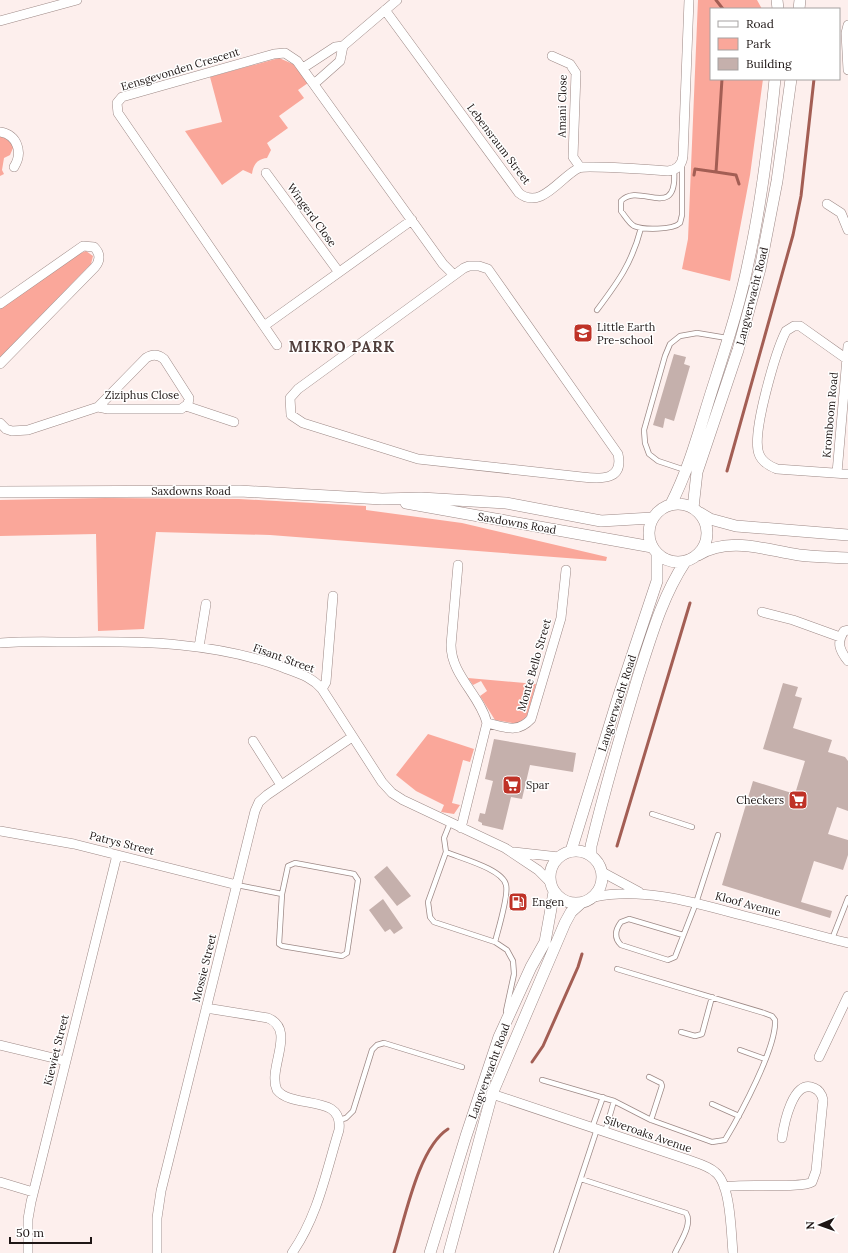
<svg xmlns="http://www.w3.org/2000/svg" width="848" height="1253" font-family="Lora,serif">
<rect width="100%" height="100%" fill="#fdefed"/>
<path fill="#faa79a" d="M698,0H757L762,9H711V79H763L750,175L730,281L682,269L688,239Z
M279,58L293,64L308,83L298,90L304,98L279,116L288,128L267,143L271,150L267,158C257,159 253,165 252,174L243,170L222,185L185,131L222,122L210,77Z
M0,135L11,140L13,148L10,155L4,158L2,170L4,174L0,176Z
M86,251L93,256L91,264L0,357V309L81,253Z
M105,498L239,499L366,506V510L462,523L607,557L606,561L270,535L156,532L144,629L98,631L96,534L0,536V500Z
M468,678L536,684L527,716L518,724L495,720L480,696L487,691L481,681L473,685Z
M428,734L474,749L470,762L463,760L452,803L460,805L454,814L441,812L444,805L416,791L396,775Z"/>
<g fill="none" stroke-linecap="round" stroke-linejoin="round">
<path stroke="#a35e54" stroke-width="3" d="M716,0L723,9
M722,79L716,172L736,175L739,184
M694,175L695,169L716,172
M727,471L793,235L801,196L814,79
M617,846L690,603
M532,1062L543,1046L578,967L582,954
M394,1253C405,1219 418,1148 448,1129"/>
</g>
<path fill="#c5b0ac" d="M674,354L686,357L684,364L690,366L674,421L665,418L663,428L653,425Z
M783,683L798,687L795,696L802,698L793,728L832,740L828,752L845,757L848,761V811L837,807L828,834L848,840V855L843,870L814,861L801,902L832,911L830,918L722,885L753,781L795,794L805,761L763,749Z
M494,739L576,753L573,772L530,765L522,799L511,797L503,830L482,825V823L478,821L480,813L485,814L493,781L485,779Z
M387,866L411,896L397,906L374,877Z
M383,899L403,928L394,934L390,929L385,932L369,910Z"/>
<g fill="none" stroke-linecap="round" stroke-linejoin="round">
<g stroke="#9d8986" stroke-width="6">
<path id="service" d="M674,170C678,223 639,181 621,201V211C625,216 629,223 634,226C643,230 673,230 680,223L682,215V164
M597,310C618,282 632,263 641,228
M685,470L658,461L649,454L645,443L644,430L665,356L670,344L680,336L697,333L727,338
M652,814L692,827
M450,823L444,838L446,852L428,902L430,917L434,922L495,942L507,950L513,961L514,974L506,1011
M446,852C460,858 503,869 506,885C509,895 498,930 495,942
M237,885L282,894L288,866L295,863L354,874L358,880L347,953L342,956L282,946L279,944L282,894
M683,935L629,919L621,922C615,930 614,938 621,945L668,960L675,957L696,903L718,835
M832,939L848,898
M681,1032L695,1036L702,1034L712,997
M740,1050L765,1059
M649,1077L661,1083L662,1086L651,1120
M542,1080L614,1101L651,1120L712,1142L725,1140C740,1115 777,1047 775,1020L772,1016L764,1013L617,969
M712,1104L739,1116
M339,1120L346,1118L353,1111L372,1050L377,1045L384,1043L462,1067
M592,1128L603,1097
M605,1132L614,1101
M581,1179L686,1213C693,1224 680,1242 675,1253
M556,1253L597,1129"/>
</g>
<g stroke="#9d8986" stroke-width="10">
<path id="minor" d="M385,10L519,193C541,211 561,176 579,168C585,165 655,170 668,171C677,170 682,165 683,156L689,0
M0,21L77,0
M848,25L846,33L848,70
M552,56L570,64L576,73L573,157L580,167
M303,68L335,47L343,46L397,0
M314,84L340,61L343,46
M0,132C18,135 23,153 14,167
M266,173L338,271
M827,204L841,213L848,230
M469,266H479L488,269L618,454C624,481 600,479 582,477L418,459L303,423L291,415L290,398L298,389L464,268Z
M0,304L83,246L94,247C100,253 101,260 95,267L0,364
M264,326L412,220
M277,345L118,113L117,103L122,97L274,54L285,53L297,61L443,264L454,275
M848,360L800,326H794L786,331C776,351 751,434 759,454C762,462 769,466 777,469L848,474
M186,406L234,422
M0,423L6,429L12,431L28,430L98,407L146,358C152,354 158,354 164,359L189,398L188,404L181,409H108L98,407
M837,473L848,346
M458,565L451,645C451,675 480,695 487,723L461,828
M762,612L793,620L840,637
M848,630L844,631C836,643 840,651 848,661
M0,643C25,641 51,642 76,642C146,641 216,643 282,667C297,673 311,676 322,689L382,782L392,793L403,800L505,848L538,870L550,882
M199,647L206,604
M322,689L326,682L333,596
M487,723C505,727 517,734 531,719L561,618L566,570
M253,741L281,785
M0,831L74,844L237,885
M514,852L559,857
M602,872L639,892
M594,897C643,887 693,902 741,915C777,924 812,934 848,943
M206,1008L268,1018C297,1030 267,1068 277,1090C293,1110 344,1093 339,1130C326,1172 318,1216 292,1253
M0,1045L66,1061
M819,1057L848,996
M492,1094L686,1159C696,1163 707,1165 715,1172C731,1184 731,1233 733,1253
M0,1182L33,1192
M724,1187C743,1183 801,1189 812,1182L816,1171L823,1100C822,1095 819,1090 814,1088C793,1078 784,1124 782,1138
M28,1253V1219L31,1202L117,855
M157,1253V1218L161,1191L255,811L259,802L267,795L352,737"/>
</g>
<g stroke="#9d8986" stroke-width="12">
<path id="tertiary" d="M777,0L778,9
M799,9L800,0
M0,492L240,491L382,499L421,498L506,503L601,521L652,518
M406,503L652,547
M649 533a29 29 0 1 1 58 0a29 29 0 1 1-58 0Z
M671,504C689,469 699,431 711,393C725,349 740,305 749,259C762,200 769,140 775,79
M693,508L697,472L738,350L760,269L777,181L791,79
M700,513L710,519L736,526L848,535
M698,555C730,536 765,550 799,555C815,557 832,557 848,558
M550 877a26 26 0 1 1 52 0a26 26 0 1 1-52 0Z
M571,851L618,698L657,581V555
M591,855V846C605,789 621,733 638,677C651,637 662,597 685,562
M430,1253L466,1136L499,1037L531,967L545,942L554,892
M449,1253L492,1094L565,923L571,912L581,903"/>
</g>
<use href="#service" stroke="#fff" stroke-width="4.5"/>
<use href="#minor" stroke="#fff" stroke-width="9"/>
<use href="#tertiary" stroke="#fff" stroke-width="11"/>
</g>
<defs>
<g id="school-square" transform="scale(1)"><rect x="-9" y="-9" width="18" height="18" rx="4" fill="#bf3227" stroke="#fff"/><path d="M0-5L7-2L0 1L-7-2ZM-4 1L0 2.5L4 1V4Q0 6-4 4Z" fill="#fff"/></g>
<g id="supermarket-square" transform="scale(1)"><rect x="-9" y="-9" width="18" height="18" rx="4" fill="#bf3227" stroke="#fff"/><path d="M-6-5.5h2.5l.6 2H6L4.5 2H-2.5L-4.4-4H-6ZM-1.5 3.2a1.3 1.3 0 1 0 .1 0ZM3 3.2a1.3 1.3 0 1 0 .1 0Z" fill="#fff"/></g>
<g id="fuel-square" transform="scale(1)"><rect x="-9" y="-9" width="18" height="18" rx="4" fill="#bf3227" stroke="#fff"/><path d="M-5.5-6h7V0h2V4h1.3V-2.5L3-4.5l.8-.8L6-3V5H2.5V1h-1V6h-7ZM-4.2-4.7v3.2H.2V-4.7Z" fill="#fff"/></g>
</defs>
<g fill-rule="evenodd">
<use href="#school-square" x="583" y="333"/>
<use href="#supermarket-square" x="512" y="785"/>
<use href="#supermarket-square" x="798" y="800"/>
<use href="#fuel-square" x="518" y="902"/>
</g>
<g text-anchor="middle" stroke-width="3" stroke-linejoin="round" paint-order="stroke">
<g font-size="11" fill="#1e1615" stroke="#fff">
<text transform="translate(180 69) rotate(-17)" y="4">Eensgevonden Crescent</text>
<text transform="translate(562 106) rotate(-89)" y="4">Amani Close</text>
<text transform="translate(499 144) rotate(53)" y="4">Lebensraum Street</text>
<text transform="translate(312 215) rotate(54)" y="4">Wingerd Close</text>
<text transform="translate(752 296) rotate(-76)" y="4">Langverwacht Road</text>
<text x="142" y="399">Ziziphus Close</text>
<text transform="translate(830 415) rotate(-85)" y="4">Kromboom Road</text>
<text x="191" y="495">Saxdowns Road</text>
<text transform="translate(517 523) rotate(10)" y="4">Saxdowns Road</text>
<text transform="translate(284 658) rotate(20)" y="4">Fisant Street</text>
<text transform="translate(534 665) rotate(-74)" y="4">Monte Bello Street</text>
<text transform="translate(617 703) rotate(-72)" y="4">Langverwacht Road</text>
<text transform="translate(122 843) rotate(14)" y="4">Patrys Street</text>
<text transform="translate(748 904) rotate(15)" y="4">Kloof Avenue</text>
<text transform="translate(204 968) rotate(-76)" y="4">Mossie Street</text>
<text transform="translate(56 1050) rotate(-76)" y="4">Kiewiet Street</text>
<text transform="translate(489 1071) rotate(-70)" y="4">Langverwacht Road</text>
<text transform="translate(648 1134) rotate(19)" y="4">Silveroaks Avenue</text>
</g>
<g font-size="11" fill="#1e1615" stroke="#fff" text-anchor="start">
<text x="597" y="331">Little Earth<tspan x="597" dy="13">Pre-school</tspan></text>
<text x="526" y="789">Spar</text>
<text x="784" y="804" text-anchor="end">Checkers</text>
<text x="532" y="906">Engen</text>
</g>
<g font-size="15" font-weight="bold" letter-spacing="1" fill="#503e3b" stroke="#fff">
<text x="342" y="352">MIKRO PARK</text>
</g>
</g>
<rect x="710" y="8" width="130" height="72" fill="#ffffff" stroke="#a5a2a1"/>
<rect x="718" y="21" width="20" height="6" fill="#ffffff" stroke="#a5a2a1"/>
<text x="746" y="28" font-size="12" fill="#1e1615">Road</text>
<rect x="718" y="38" width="20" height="12" fill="#faa79a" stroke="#a5a2a1"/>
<text x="746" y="48" font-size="12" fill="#1e1615">Park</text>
<rect x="718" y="58" width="20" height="12" fill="#c5b0ac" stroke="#a5a2a1"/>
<text x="746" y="68" font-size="12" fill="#1e1615">Building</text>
<g transform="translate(820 1225) rotate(268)" stroke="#ffffff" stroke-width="3" paint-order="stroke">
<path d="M0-3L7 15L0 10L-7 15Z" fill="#1e1615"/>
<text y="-6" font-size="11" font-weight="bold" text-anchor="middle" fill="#1e1615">N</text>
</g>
<path d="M10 1237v6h81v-6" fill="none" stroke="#1e1615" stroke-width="2"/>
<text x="16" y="1237" font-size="12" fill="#1e1615" stroke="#ffffff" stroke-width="3" paint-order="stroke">50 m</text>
</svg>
